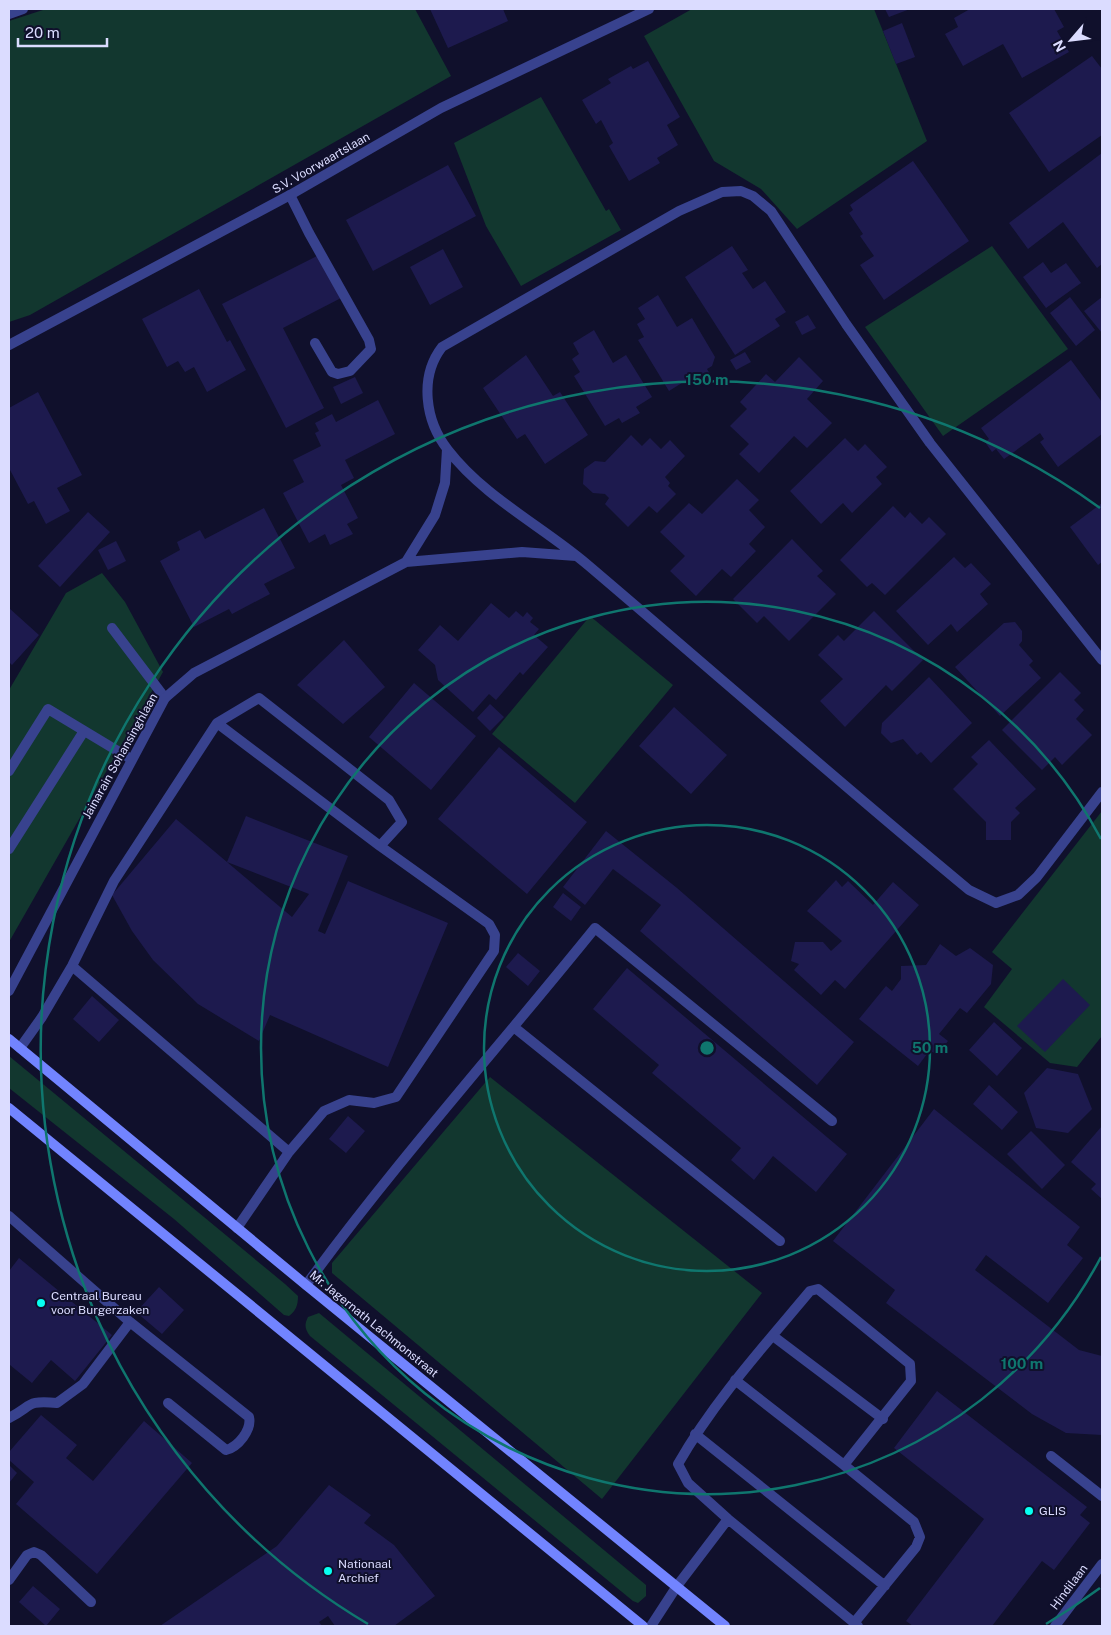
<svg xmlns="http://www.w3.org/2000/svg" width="1111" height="1635" font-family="'Public Sans',sans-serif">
<rect width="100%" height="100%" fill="#10102c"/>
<path fill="#12372f" d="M46,9H415L451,76L30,315L9,322V21Z
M692,9H874L927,141L797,229L761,189L714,161L644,36Z
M541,97L606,211L609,209L621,230L521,286L486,226L454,143Z
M992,246L1068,349L943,436L865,327Z
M102,573L125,602L163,672L9,942V690L66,593Z
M590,616L673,685L575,803L492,734Z
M1102,811V1036L1077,1067L1050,1063L984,1007L1012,969L992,952Z
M9,1056L285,1284L298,1296C298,1305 296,1311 289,1316L284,1315L174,1219L9,1088Z
M490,1077L762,1293L602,1499L332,1273V1263Z
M319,1313L646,1585V1596L638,1603L633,1601L310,1336C305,1329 304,1325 308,1317Z"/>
<path fill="#1d1a4e" d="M430,9H503L508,21L448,48Z
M885,9H910L889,17Z
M970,9H1054L1064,27L1057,31L1069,52L1022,78L1003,44L963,66L945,34L958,27L954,18Z
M902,23L915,57L896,64L883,31Z
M1092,56L1102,69V135L1049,172L1009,113Z
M648,61L680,117L667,125L678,145L657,158L660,163L629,181L609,146L613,143L601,120L596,124L582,100L611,83L608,79L631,66L633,69Z
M1102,153V264L1097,268L1063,222L1028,249L1009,223Z
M913,161L969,241L884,300L860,265L874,256L860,236L863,234L849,213L853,210L850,205Z
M448,165L476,216L373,271L346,220Z
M732,246L748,270L742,273L753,289L765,281L786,312L775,319L780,326L735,355L685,277Z
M443,249L463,287L430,305L410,267Z
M319,255L341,298L283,328L324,408L286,428L222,304Z
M1043,262L1051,273L1066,263L1081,283L1046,308L1023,277Z
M199,289L227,342L230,340L246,370L207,392L194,367L185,372L178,361L167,367L142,319Z
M658,295L677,327L692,318L715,357L712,366L707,369L710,374L688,387L685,381L669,391L638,340L644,337L637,324L645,319L638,308Z
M1070,297L1095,330L1076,346L1050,313Z
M1102,297V333L1084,311Z
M808,315L816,328L802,335L795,322Z
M594,330L613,363L626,355L652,397L636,407L640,413L622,423L619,418L605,426L574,376L580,372L572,359L579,354L573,343Z
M745,352L751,362L736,370L730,360Z
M526,355L553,396L560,392L588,435L545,464L525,434L517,439L483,388Z
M799,357L823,381L807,399L832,423L807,448L794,436L759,473L739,454L749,444L730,426L747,409L740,402L766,374L775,382Z
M1071,360L1102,402V434L1058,467L1040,442L1044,439L1040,433L1004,459L996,449L992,452L985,442L989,439L981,428Z
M355,377L363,393L341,404L333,387Z
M38,392L82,475L57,488L70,511L46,524L34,501L28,504L9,468V408Z
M378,400L395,434L345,460L354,478L341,485L358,518L347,524L353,534L330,545L325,534L309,543L283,493L304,482L293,460L321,446L315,433L319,431L315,423L332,414L336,422Z
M631,435L642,446L650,438L661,449L670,440L685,456L665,477L670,483L668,486L676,494L657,513L649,506L628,527L605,504L609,498L605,494L593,493L583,484L584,469L595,461L605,462Z
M845,438L858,451L865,444L887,467L876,477L882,484L852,513L843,503L821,524L790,491Z
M737,479L759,500L749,510L765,527L749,544L756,551L731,577L722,569L696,596L670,571L685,556L660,532L689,503L702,514Z
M1102,503V562L1098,565L1070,527Z
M893,506L905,518L910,512L922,524L929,517L946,534L885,595L872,583L867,587L840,560Z
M264,508L295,568L264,584L270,594L232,614L229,609L194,627L160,561L180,550L177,542L200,530L205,539Z
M88,512L110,532L60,587L38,566Z
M792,539L823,571L817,576L836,594L789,641L764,616L757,623L733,599Z
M116,541L126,561L108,570L98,550Z
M954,557L965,568L971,563L991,584L980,594L988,604L957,632L951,624L928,645L896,611Z
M491,603L509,618L516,611L523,617L527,612L533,618L530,622L539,629L534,635L548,647L523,675L520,672L496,700L489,694L473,712L438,680L435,665L418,650L440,625L458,641Z
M9,608L39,635L12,665L9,662Z
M874,611L923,660L892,691L886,685L845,727L820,701L843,679L818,655L838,635L844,641Z
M1015,622L1022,631V641L1019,645L1033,661L1029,665L1041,678L1000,716L955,667L1004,623Z
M344,640L385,687L343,724L297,685Z
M1060,672L1081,693L1074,700L1084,710L1076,719L1092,735L1062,765L1055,757L1042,770L1002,730Z
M929,677L972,723L931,763L921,752L917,755L903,739L891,743L881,733L882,723Z
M414,683L476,736L431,790L369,737Z
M490,704L504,717L490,731L477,718Z
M674,707L727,755L691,794L639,746Z
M989,740L1036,789L1015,808L1020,813L1011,822V840H986V822L953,789L978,764L971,757Z
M499,747L587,822L527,894L438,819Z
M246,816L348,856L318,931L325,934L348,881L448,923L388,1067L270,1015L259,1041L198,1004L153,960L132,931L112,895L176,819L292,917L309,894L227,862Z
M606,831L677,888L854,1042L817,1085L640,931L661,905L613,869L585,905L563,887Z
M836,880L842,887L848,881L873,905L893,882L919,905L845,989L835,980L821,995L794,970L799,964L791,961L795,942H823L831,951L842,941L807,911Z
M563,893L581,907L571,921L553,907Z
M940,944L956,956L970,948L993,965L991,984L967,1013L960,1008L939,1034L948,1041L937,1055L930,1050L918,1066L859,1019L886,986L892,991L901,979V966L926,965Z
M518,953L540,971L528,986L506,967Z
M627,968L847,1154L816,1192L773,1156L754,1180L731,1160L741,1148L652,1073L659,1065L593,1009Z
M1063,979L1090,1005L1045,1052L1017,1026Z
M92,996L119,1020L99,1042L73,1019Z
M994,1022L1022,1048L997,1076L969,1050Z
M1047,1068L1078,1074L1092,1109L1068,1133L1036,1128L1024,1093Z
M989,1085L1018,1112L1002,1130L973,1104Z
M934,1109L1080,1227L1067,1245L1083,1258L1048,1303L986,1255L975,1270L1079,1350L1102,1356V1435L1066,1433L1032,1414L886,1303L895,1290L833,1241Z
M348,1116L365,1131L346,1153L329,1139Z
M1102,1126V1199L1091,1189L1096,1184L1071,1162Z
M1031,1131L1065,1165L1042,1189L1007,1154Z
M19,1258L112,1335L75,1381L51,1360L32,1383L10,1365L9,1367V1271Z
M159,1287L184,1310L162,1334L136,1312Z
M937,1391L1087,1507L1080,1515L1090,1523L1054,1570L1042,1561L992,1626H913L906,1621L984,1519L894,1448Z
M41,1415L77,1445L66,1458L93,1481L144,1421L192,1463L97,1574L16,1504L34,1482L9,1460V1452Z
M9,1465L17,1473L9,1483Z
M329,1485L371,1515L364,1523L394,1545L435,1596L394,1626H335L328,1616L319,1622L322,1626H160L277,1546Z
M33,1586L60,1609L46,1626L19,1602Z"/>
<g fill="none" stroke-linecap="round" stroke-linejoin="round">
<path stroke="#38428e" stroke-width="10" d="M9,14L23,9
M290,195L309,233L369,340L371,349L350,371L338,374L332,372L315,343
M112,628L165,698
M217,723L380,846L489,924L495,935L494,951L396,1097L374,1103L349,1100L324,1111L289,1152L237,1228
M9,771L48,709L131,759
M9,849L84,731
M72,966L289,1152
M515,1028L780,1241
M20,1048L42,1017L72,966L114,881L217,723L259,698L389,800L402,822L380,846
M9,1216L130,1322L249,1417C252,1430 238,1447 226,1450L168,1403
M306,1285C396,1162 499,1047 595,928L832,1121
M773,1336L883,1419
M735,1380L844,1465
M9,1418C33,1406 25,1400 57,1403L83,1384L130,1322
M695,1434L885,1586
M1051,1456L1102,1496
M9,1580L27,1555L34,1552L41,1555L91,1602
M677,1586L728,1519
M854,1623L916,1547L920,1537L914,1522L844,1465L911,1381L910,1364L818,1289L810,1291C764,1346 714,1401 678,1464L688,1483L728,1519L858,1626"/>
<path stroke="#38428e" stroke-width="10" d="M9,345L290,195L441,108L649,9
M406,562L435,515L445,483L447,449
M1102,660L930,443L846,324L771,211L753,196L741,191L722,192L679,211L442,347C419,377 425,421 448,450C485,498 544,527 589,566C716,674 841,784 969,890L996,903L1018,895L1037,877L1102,792
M9,991L165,698L194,673L406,562L522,552L576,556
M651,1626L677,1586
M1055,1626L1102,1564"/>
<path stroke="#7284ff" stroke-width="10" d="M9,1039L306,1285L725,1626
M9,1108L643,1626"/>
</g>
<g fill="none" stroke="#0f766e" stroke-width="2.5">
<circle cx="707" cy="1048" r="223"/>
<path d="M1101 1257A446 446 0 1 1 1101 839"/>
<path d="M1100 1588A668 668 0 0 1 1046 1624M368 1624A668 668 0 1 1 1100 508"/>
</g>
<g fill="#07fff1" stroke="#10102c" stroke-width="2">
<circle cx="41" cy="1303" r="5"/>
<circle cx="1029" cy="1511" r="5"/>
<circle cx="328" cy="1571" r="5"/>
</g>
<g text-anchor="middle" stroke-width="4" stroke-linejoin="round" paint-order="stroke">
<g font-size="12" fill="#dbdcff" stroke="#10102c">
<text transform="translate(321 163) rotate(-30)" y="4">S.V. Voorwaartslaan</text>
<text transform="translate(120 756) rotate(-61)" y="4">Jainarain Sohansinghlaan</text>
<text transform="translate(374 1324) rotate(39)" y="4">Mr. Jagernath Lachmonstraat</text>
<text transform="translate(1069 1587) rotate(-53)" y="4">Hindilaan</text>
</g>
<g font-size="12" fill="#dbdcff" stroke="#10102c" text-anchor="start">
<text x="51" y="1300">Centraal Bureau<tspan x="51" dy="14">voor Burgerzaken</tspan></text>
<text x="1039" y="1515">GLIS</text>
<text x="338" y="1568">Nationaal<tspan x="338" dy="14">Archief</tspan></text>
</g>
</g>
<circle cx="707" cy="1048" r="8" fill="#0f766e" stroke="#10102c" stroke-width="2.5"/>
<g font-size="15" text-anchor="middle" font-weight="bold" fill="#0f766e" stroke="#10102c" stroke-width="4" stroke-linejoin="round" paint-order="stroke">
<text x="707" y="385">150 m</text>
<text x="930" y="1053">50 m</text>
<text x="1022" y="1369">100 m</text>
</g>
<rect width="1111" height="1635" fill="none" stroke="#dbdcff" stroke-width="20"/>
<g transform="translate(1071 40) rotate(242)" stroke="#10102c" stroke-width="4" paint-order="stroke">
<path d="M0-4L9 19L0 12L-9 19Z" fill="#dbdcff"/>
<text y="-8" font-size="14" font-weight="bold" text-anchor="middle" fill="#dbdcff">N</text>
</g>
<path d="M18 38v8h89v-8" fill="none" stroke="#dbdcff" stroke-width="2.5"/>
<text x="25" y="38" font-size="15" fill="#dbdcff" stroke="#10102c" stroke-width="4" paint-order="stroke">20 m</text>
</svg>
